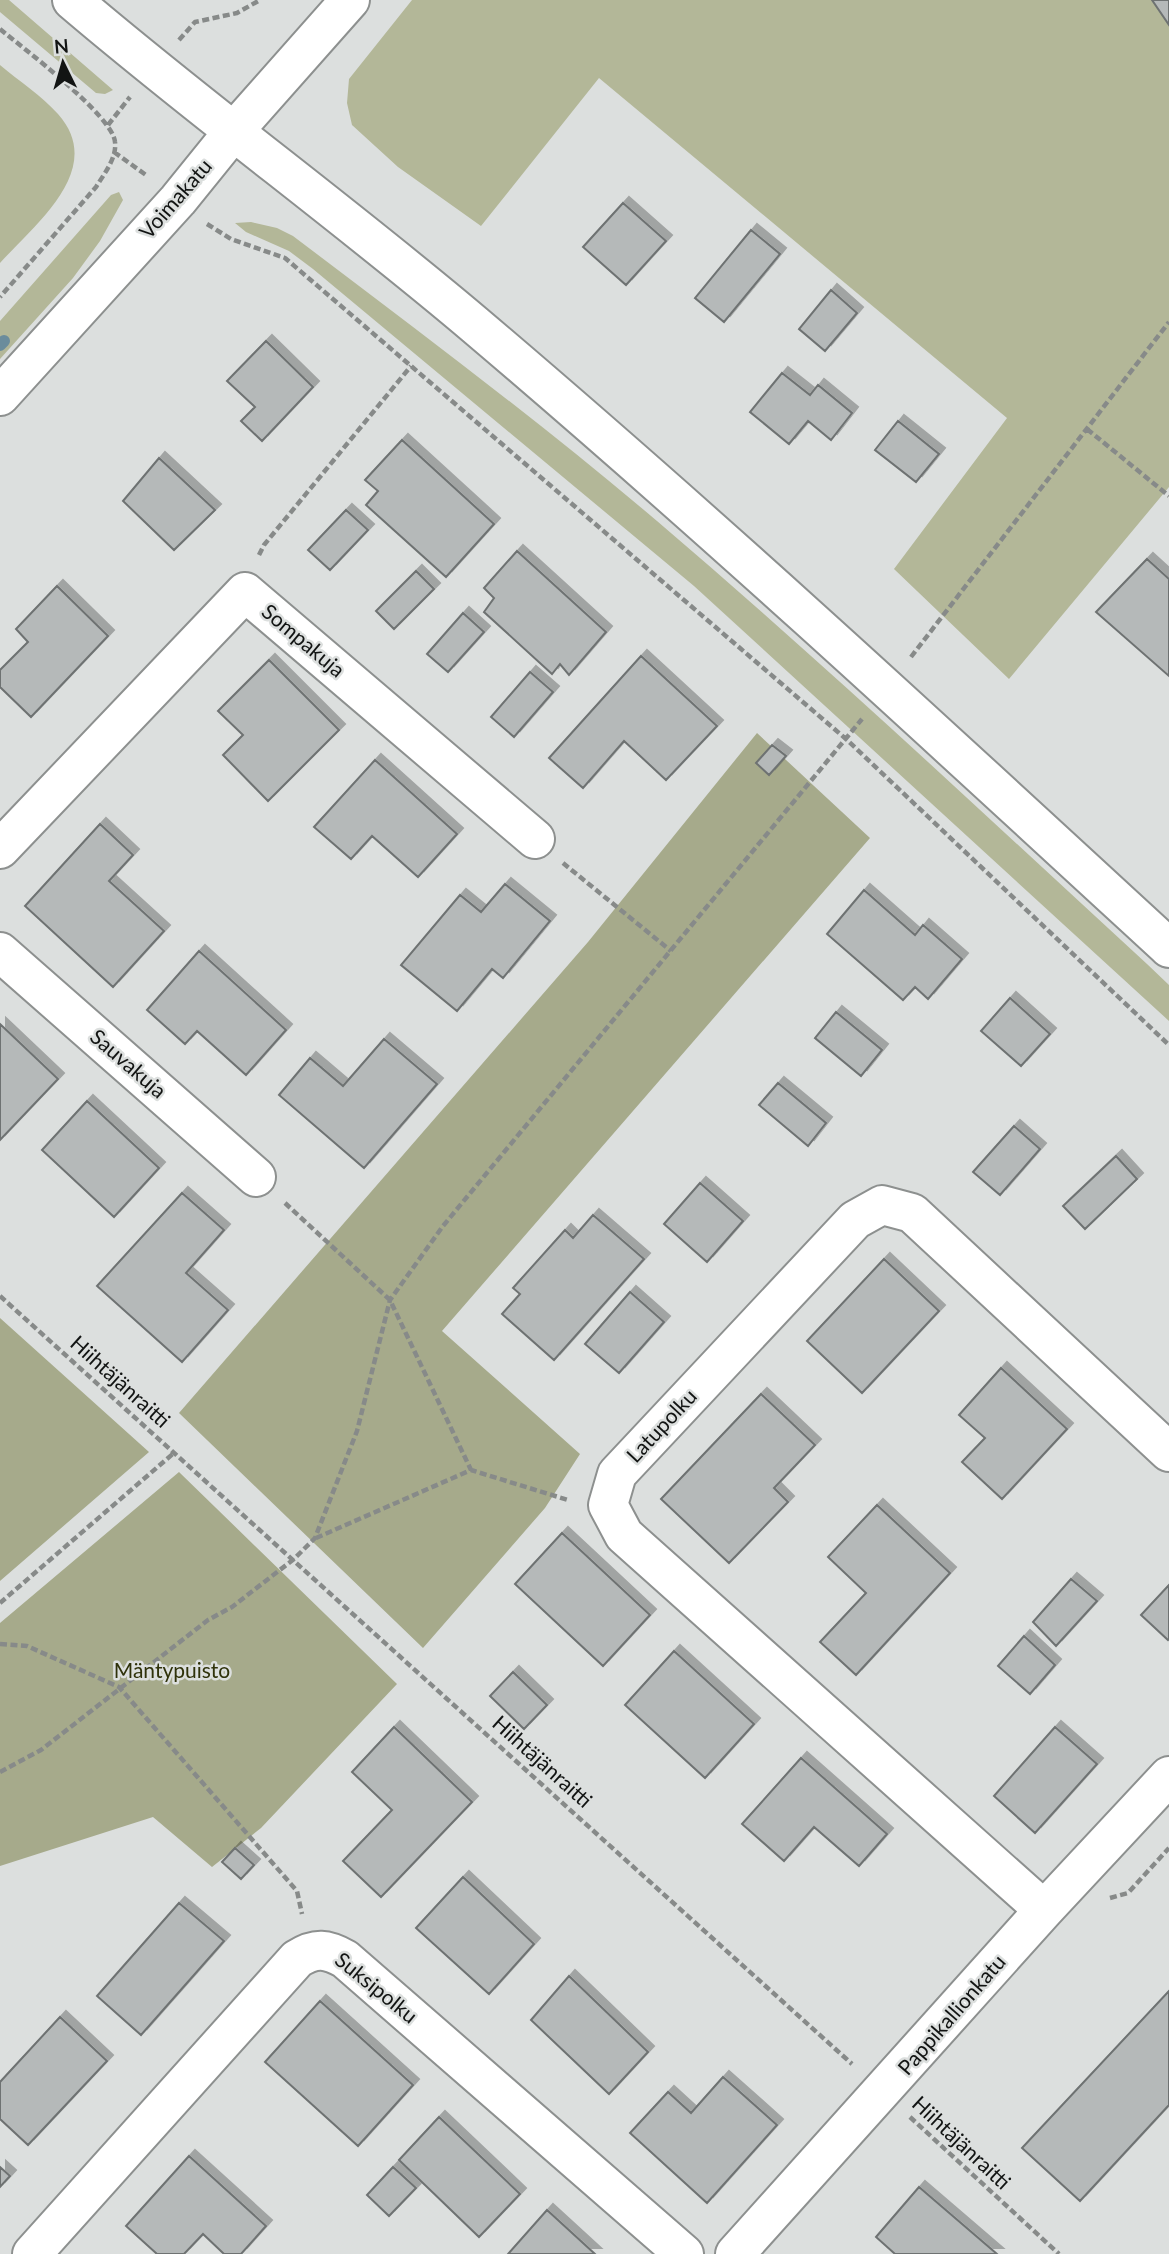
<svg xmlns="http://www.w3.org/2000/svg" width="1169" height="2254" font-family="Lato,sans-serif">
<defs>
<filter id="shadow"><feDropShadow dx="6" dy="-6" stdDeviation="0" flood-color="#0004"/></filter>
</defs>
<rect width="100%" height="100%" fill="#dcdfde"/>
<path fill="#b3b798" d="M0,0H9L113,90L105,94L96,93L0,12Z
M412,0H1169V487L1009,679L894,569L1007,418L599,78L481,226L398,167L352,125L347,103L349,79Z
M0,65C19,81 42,96 58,114C107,169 35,224 0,263Z
M119,192L123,200L100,241L73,278L0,359V321L111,195Z
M251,222L277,228L293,236C416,329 539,421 657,521C825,664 985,815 1147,964L1169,985V1021L694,586L313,269L289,251L246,232L235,223Z"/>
<path fill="#a6aa8b" d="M757,733L870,838L442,1331L580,1454L545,1508L423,1648L179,1413L588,942Z
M0,1318L149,1452L0,1581Z
M179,1472L397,1684L261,1828L212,1867L153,1817L0,1866V1623Z"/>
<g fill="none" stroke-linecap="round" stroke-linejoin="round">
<path stroke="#6b8c9c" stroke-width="12" d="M0,345L4,341"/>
</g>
<path fill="#b5b9b9" stroke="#6e7272" stroke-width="2" filter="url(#shadow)" d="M1152,0H1169V25Z
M623,203L666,241L626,285L583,247Z
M751,230L780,254L724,322L695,298Z
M831,290L857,313L825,351L799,329Z
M266,341L313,387L262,441L241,421L255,407L227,381Z
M782,373L810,395L818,385L852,413L831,440L808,421L789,444L750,412Z
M898,421L939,454L916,482L875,450Z
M402,440L494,524L446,577L366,505L378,491L365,480Z
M159,458L215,510L174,550L123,501Z
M346,510L368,530L330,570L308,550Z
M517,551L606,632L569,675L560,664L552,674L484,612L494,598L484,588Z
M1147,559L1169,579V676L1096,612Z
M416,571L434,589L394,629L376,611Z
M57,586L108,636L31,717L0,687V670L28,642L16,629Z
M463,613L484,632L448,672L427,654Z
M641,656L717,726L666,780L624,741L583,788L549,758Z
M269,660L339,730L268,801L223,755L243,735L218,711Z
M530,672L553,692L514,737L491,717Z
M772,745L786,756L769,775L756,763Z
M375,760L457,834L418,877L372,836L351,859L314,827Z
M100,824L133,855L109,881L164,931L113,987L25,906Z
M505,884L550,921L503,978L492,969L457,1011L401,965L460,895L481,912Z
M864,890L915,935L923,925L962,959L928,999L915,987L903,1000L827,934Z
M199,951L286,1030L246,1075L197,1031L185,1044L147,1010Z
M1010,998L1050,1034L1021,1066L981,1031Z
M836,1012L882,1050L861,1076L815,1038Z
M0,1024L58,1079L0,1140Z
M384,1039L437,1084L364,1168L279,1095L310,1058L343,1086Z
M778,1083L826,1123L808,1146L759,1105Z
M87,1101L159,1168L114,1217L42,1150Z
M1014,1126L1040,1149L1000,1195L973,1172Z
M1116,1156L1137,1179L1085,1229L1063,1206Z
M700,1183L743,1221L707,1262L664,1224Z
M182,1193L224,1230L186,1273L228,1310L182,1362L97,1286Z
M593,1215L644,1259L554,1360L502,1314L520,1294L513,1288L565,1230L573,1238Z
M884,1259L939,1311L862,1393L807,1341Z
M630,1292L664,1322L619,1373L585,1344Z
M1001,1368L1067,1429L1002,1499L962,1462L985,1438L959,1415Z
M761,1394L815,1445L774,1488L788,1502L729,1563L661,1499Z
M877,1505L950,1573L856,1675L820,1642L866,1593L828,1557Z
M562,1533L650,1615L603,1666L515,1584Z
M1071,1579L1097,1601L1056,1646L1033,1622Z
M1169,1585V1639L1168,1640L1141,1615Z
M1024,1636L1055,1665L1030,1694L998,1666Z
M674,1651L754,1724L705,1778L625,1705Z
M513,1672L547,1705L524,1729L490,1696Z
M394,1727L472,1802L381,1897L343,1861L392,1810L352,1772Z
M1055,1727L1097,1764L1035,1833L994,1796Z
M801,1758L887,1834L859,1866L814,1827L784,1861L742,1824Z
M235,1848L254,1865L241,1879L222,1862Z
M463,1877L534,1944L489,1994L416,1928Z
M179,1903L224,1941L141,2035L97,1996Z
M569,1976L648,2052L609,2094L531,2020Z
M1169,1991V2105L1080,2201L1022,2148Z
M320,2001L413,2085L358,2146L265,2062Z
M60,2017L107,2061L28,2145L0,2119V2082Z
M723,2077L777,2125L707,2203L630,2133L668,2092L691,2113Z
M439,2117L520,2194L479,2237L399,2160Z
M189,2156L266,2226L241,2254H224L203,2234L184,2254H157L126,2226Z
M0,2167L10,2176L0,2187Z
M393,2167L416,2188L389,2216L367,2195Z
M919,2187L997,2254H895L876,2237Z
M547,2210L595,2254H508Z"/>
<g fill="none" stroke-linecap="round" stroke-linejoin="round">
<g stroke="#8d908f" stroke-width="42">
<path id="street" d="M0,849L245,592L535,839
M0,952L256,1177
M1044,1910L624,1535L608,1505L617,1474L855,1220L882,1205L912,1213L1169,1452
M32,2254L297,1959C316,1947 327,1949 345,1959L684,2254
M735,2254L1044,1910L1169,1776"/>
</g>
<g stroke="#8d908f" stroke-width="42">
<path id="secondary" d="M72,0C203,112 343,213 475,325C712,526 940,737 1169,948
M0,396L178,200L233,132L350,0"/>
</g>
<path stroke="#878a89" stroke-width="4.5" stroke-dasharray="7 3.5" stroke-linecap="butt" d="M0,29C23,48 113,116 115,142C117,158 104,174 96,187L0,297
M179,40L195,22L237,13L260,0
M108,125L130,97
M114,152L146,175
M207,224L231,239L285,258L411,366L846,739L1169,1045
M1087,429L1169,496
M259,555L264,545L411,366
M911,657L1169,322
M563,863L671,951
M285,1203L390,1300L471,1470
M0,1296L852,2064
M316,1538L471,1470L568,1500
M0,1603L175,1452
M0,1644L27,1646L119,1687L297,1891L302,1914
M0,1772L41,1750L208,1620L232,1607L294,1559L315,1538L357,1431L390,1300L443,1226L862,719
M1110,1898L1128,1893L1169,1848
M910,2117L1059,2254"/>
<use href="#street" stroke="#fff" stroke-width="38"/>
<use href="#secondary" stroke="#fff" stroke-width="38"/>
</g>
<g text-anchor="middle" stroke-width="5" stroke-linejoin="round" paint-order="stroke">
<g font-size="21" fill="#121413" stroke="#dcdfde">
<text transform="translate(176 199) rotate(-49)" y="7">Voimakatu</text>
<text transform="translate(303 641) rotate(40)" y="7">Sompakuja</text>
<text transform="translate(128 1064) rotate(41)" y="7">Sauvakuja</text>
<text transform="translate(120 1382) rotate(42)" y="7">Hiihtäjänraitti</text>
<text transform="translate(662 1426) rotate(-47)" y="7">Latupolku</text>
<text transform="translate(542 1762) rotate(42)" y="7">Hiihtäjänraitti</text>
<text transform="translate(376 1988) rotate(39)" y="7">Suksipolku</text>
<text transform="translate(952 2015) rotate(-49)" y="7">Pappikallionkatu</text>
<text transform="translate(961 2143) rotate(43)" y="7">Hiihtäjänraitti</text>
</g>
<g font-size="21" fill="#2f320a" stroke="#dcdfde">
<text x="172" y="1678">Mäntypuisto</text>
</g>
</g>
<g transform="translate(63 63) rotate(355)" stroke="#dcdfde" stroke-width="5" paint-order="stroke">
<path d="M0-5L12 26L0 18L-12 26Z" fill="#121413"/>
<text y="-10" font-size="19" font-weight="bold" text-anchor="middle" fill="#121413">N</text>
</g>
</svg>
